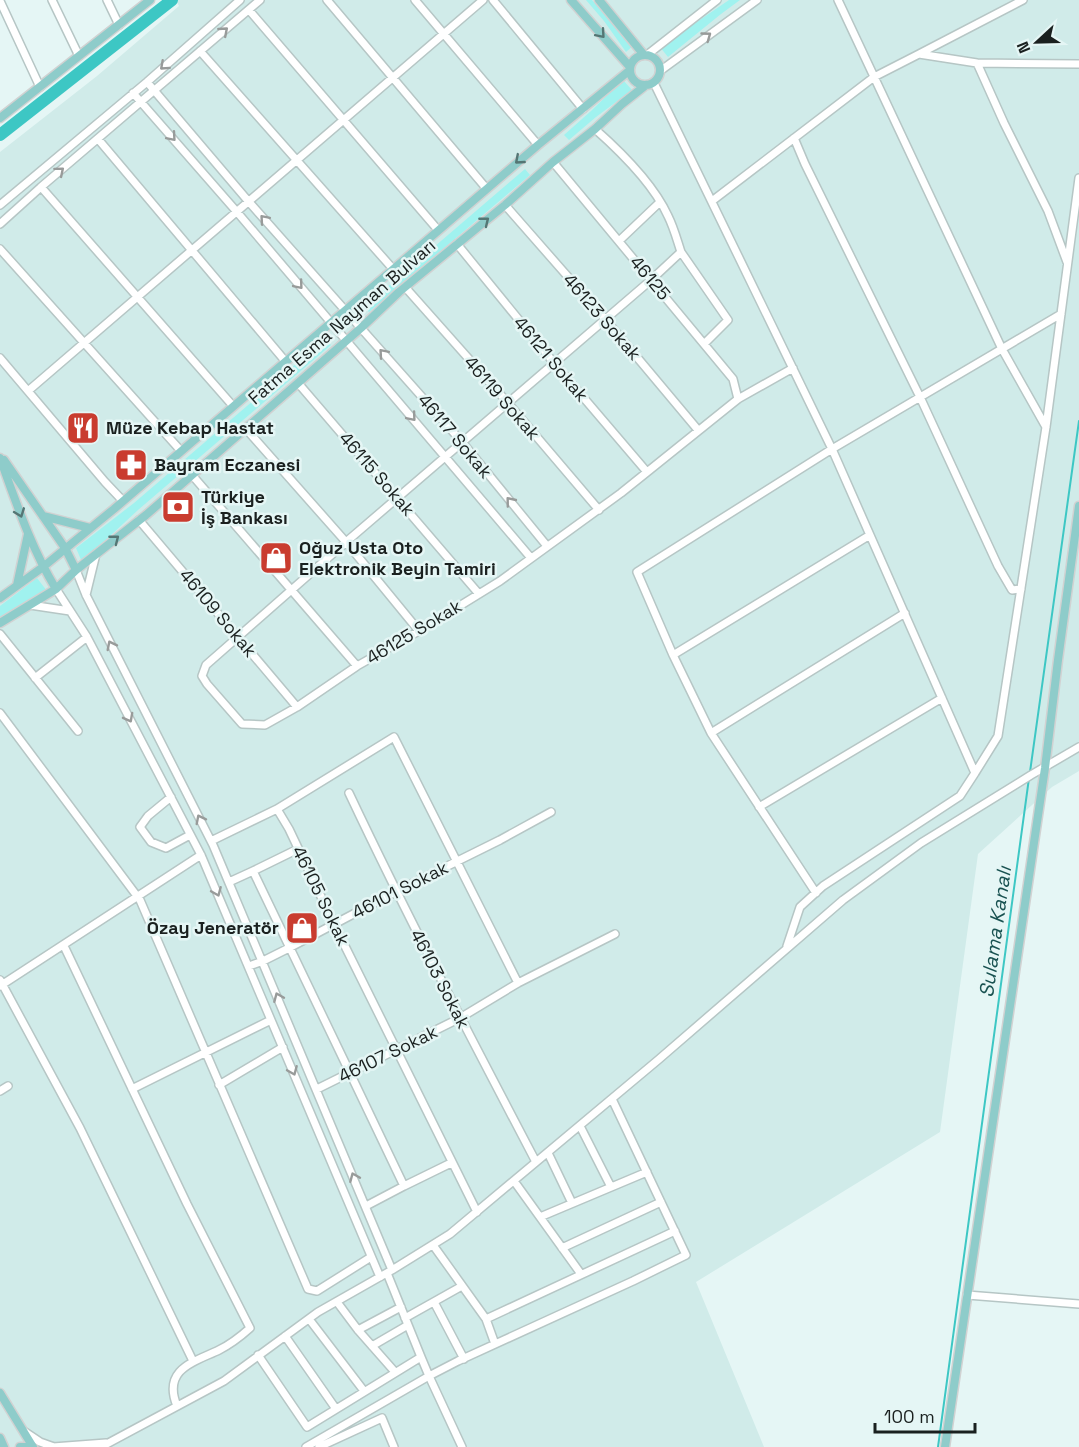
<svg xmlns="http://www.w3.org/2000/svg" width="1079" height="1447" font-family="'Space Grotesk',sans-serif">
<rect width="100%" height="100%" fill="#e5f6f5"/>
<path fill="#d0ebe9" d="M176,0H1079V771L1052,787L978,854L940,1132L696,1282L764,1447H0V152L97,76L179,6Z"/>
<path fill="#a0f2ef" d="M586,0H592L634,45L626,52L604,21Z
M729,0H740L721,14L668,57L660,47Z
M623,80L632,90L596,117L569,140L564,135L591,111Z
M525,169L530,175L369,312L364,307Z
M325,339L331,345L138,510L82,562L76,548L134,503Z
M37,578L47,591L0,621V606Z"/>
<g fill="none" stroke-linecap="round" stroke-linejoin="round">
<path stroke="#3dc7c4" stroke-width="2" d="M1030,772L1079,421
M938,1447L1029,778"/>
<path stroke="#3dc7c4" stroke-width="12" d="M0,135L172,0"/>
<g stroke="#b6c6c5" stroke-width="10">
<path id="minor" d="M52,0L79,56
M107,0L119,25
M327,0L486,188
M415,0L538,145
M493,0L583,109
M838,0L1002,349L1046,427
M0,1L40,87
M249,10L438,230
M200,51L393,269
M919,54L1023,0
M647,55L717,0
M977,63L1079,64
M660,71L757,0
M147,82L249,202L462,442L547,546
M654,83L832,449L975,773L960,796L823,886L800,907L787,946
M133,93L237,212L531,558
M595,129C621,152 654,185 668,216C674,228 677,240 681,252L651,280L346,542L206,665L202,676L207,684L242,724L265,725L297,707L357,666L419,631L500,581L621,493L738,399L793,368
M794,138L805,164L920,397L998,566L1012,590L1021,589
M98,139L286,362
M553,162L733,379L738,399
M41,187L233,406
M712,201L874,77L919,54L977,63L1004,123L1048,211L1067,262
M0,205L147,82L240,0
M505,205L605,319L698,430
M0,224L41,187L260,0
M619,241L660,202
M457,244L554,363L647,472
M0,249L181,451
M681,252L728,320L704,344
M405,287L508,403L599,510
M0,358L105,482L123,501
M298,383L479,594
M28,391L483,0
M246,429L346,542L419,631
M192,475L357,666
M139,520L297,707
M870,535L673,655L711,733L905,613
M76,570L86,595L213,845L392,1270
M56,589L87,637L201,855L380,1277
M86,595L96,554
M30,605L70,611
M0,634L78,731
M673,655L637,572L832,449L1061,314
M35,678L87,637
M0,713L140,900L308,1289L317,1291L371,1257
M711,733L816,893
M975,773L998,736L1046,427L1079,178
M349,793C408,918 472,1040 536,1162
M171,797L148,816L140,827L151,842L166,848L190,835
M759,807L942,698
M277,809L394,737L518,983
M211,841L277,809L289,829L334,924L477,1212
M253,871L298,849
M229,882L253,871L350,1073L404,1186
M64,946L187,1204L250,1328C240,1337 231,1344 219,1350C194,1362 162,1369 177,1406
M249,966L263,961L289,948L395,892L500,840L551,812
M0,980L80,1128L193,1361
M0,986L201,855
M219,1085L283,1047
M132,1089L271,1020
M317,1089L460,1018L518,983L615,934
M0,1091L8,1086
M580,1126L611,1187
M548,1153L572,1203
M514,1181L581,1274
M366,1206L404,1186L451,1163
M540,1217L647,1172
M433,1245L486,1319L675,1231
M562,1248L661,1202
M967,1295L1079,1304
M337,1302L358,1330L395,1372
M434,1302L464,1359
M405,1318L462,1286
M309,1319L364,1391
M486,1319L495,1344
M358,1330L401,1307
M285,1336L336,1409
M372,1346L408,1325
M258,1355L307,1427L421,1357L387,1273
M421,1357L429,1376L458,1361L633,1281L686,1255L612,1099
M25,1432L40,1442L54,1447
M53,1447L106,1443
M101,1447L224,1381L318,1312L392,1270L450,1234L658,1060L843,900L921,843L1031,775L1079,747
M306,1447L429,1376L462,1447
M319,1447L382,1418L394,1447"/>
</g>
<g stroke="#d1d2d2" stroke-width="11">
<path id="major" d="M571,0L630,67
M599,0L644,55
M630 70a15 15 0 1 1 30 0a15 15 0 1 1-30 0Z
M0,118L150,0
M0,458C16,502 31,548 56,589
M4,460L65,548L76,570
M43,516L90,528
M17,585L28,534
M0,598L43,567L114,509L538,145L630,70
M0,623L56,589L76,570L146,515L298,383L361,328L399,292L505,205L553,162L595,129L622,104L646,85
M0,1393L33,1447
M0,1438L4,1447
M20,1447H31
M945,1447L1045,768L1058,660L1079,506"/>
</g>
<use href="#minor" stroke="#fff" stroke-width="7"/>
<use href="#major" stroke="#8eccca" stroke-width="8"/>
</g>
<defs><path id="oneway-chevron" d="M-2-3.5L2.5 0L-2 3.5" fill="none" stroke-width="1.6" stroke-linecap="round" stroke-linejoin="round" transform="scale(1.5)"/></defs>
<g stroke="#989b9a">
<use href="#oneway-chevron" transform="translate(224 31) rotate(-41)"/>
<use href="#oneway-chevron" transform="translate(707 36) rotate(-36)"/>
<use href="#oneway-chevron" transform="translate(164 66) rotate(138)"/>
<use href="#oneway-chevron" transform="translate(172 137) rotate(49)"/>
<use href="#oneway-chevron" transform="translate(60 171) rotate(-40)"/>
<use href="#oneway-chevron" transform="translate(264 219) rotate(-131)"/>
<use href="#oneway-chevron" transform="translate(299 285) rotate(50)"/>
<use href="#oneway-chevron" transform="translate(383 353) rotate(-131)"/>
<use href="#oneway-chevron" transform="translate(412 417) rotate(50)"/>
<use href="#oneway-chevron" transform="translate(510 501) rotate(-129)"/>
<use href="#oneway-chevron" transform="translate(111 645) rotate(-117)"/>
<use href="#oneway-chevron" transform="translate(129 718) rotate(62)"/>
<use href="#oneway-chevron" transform="translate(200 819) rotate(-117)"/>
<use href="#oneway-chevron" transform="translate(217 892) rotate(67)"/>
<use href="#oneway-chevron" transform="translate(278 997) rotate(-113)"/>
<use href="#oneway-chevron" transform="translate(293 1071) rotate(67)"/>
<use href="#oneway-chevron" transform="translate(354 1177) rotate(-113)"/>
</g>
<g stroke="#547674">
<use href="#oneway-chevron" transform="translate(601 34) rotate(49)"/>
<use href="#oneway-chevron" transform="translate(519 160) rotate(139)"/>
<use href="#oneway-chevron" transform="translate(485 221) rotate(-39)"/>
<use href="#oneway-chevron" transform="translate(20 513) rotate(69)"/>
<use href="#oneway-chevron" transform="translate(115 539) rotate(-38)"/>
</g>
<defs>
<g id="restaurant-square" transform="scale(1.725)"><rect x="-9" y="-9" width="18" height="18" rx="4" fill="#c93c2f" stroke="#e5f6f5"/><path d="M-5-6h1v4h1v-4h1v4h1v-4h1v5L-1.5 .5V6h-2V.5L-5-1ZM5-6V6H3V1.5H1.5Q1.5-4 5-6Z" fill="#fff"/></g>
<g id="pharmacy-square" transform="scale(1.725)"><rect x="-9" y="-9" width="18" height="18" rx="4" fill="#c93c2f" stroke="#e5f6f5"/><path d="M-2-6h4v4h4v4h-4v4h-4v-4h-4v-4h4Z" fill="#fff"/></g>
<g id="bank-square" transform="scale(1.725)"><rect x="-9" y="-9" width="18" height="18" rx="4" fill="#c93c2f" stroke="#e5f6f5"/><path d="M-6-4H6V4H-6ZM0-2.3a2.3 2.3 0 1 0 0 4.6a2.3 2.3 0 1 0 0-4.6Z" fill="#fff"/></g>
<g id="shop-square" transform="scale(1.725)"><rect x="-9" y="-9" width="18" height="18" rx="4" fill="#c93c2f" stroke="#e5f6f5"/><path d="M-5-2.5h2.3a2.7 3.5 0 0 1 5.4 0H5L5.5 6h-11ZM-1.5-2.5h3a1.5 2.3 0 0 0-3 0Z" fill="#fff"/></g>
</defs>
<g fill-rule="evenodd">
<use href="#restaurant-square" x="83" y="428"/>
<use href="#pharmacy-square" x="131" y="465"/>
<use href="#bank-square" x="178" y="507"/>
<use href="#shop-square" x="276" y="558"/>
<use href="#shop-square" x="302" y="928"/>
</g>
<g text-anchor="middle" stroke-width="5" stroke-linejoin="round" paint-order="stroke">
<g font-size="18" fill="#1a201f" stroke="#e5f6f5">
<text transform="translate(650 278) rotate(50)" y="6">46125</text>
<text transform="translate(602 317) rotate(49)" y="6">46123 Sokak</text>
<text transform="translate(342 322) rotate(-41)" y="6">Fatma Esma Nayman Bulvarı</text>
<text transform="translate(551 359) rotate(50)" y="6">46121 Sokak</text>
<text transform="translate(502 398) rotate(49)" y="6">46119 Sokak</text>
<text transform="translate(455 436) rotate(50)" y="6">46117 Sokak</text>
<text transform="translate(377 474) rotate(49)" y="6">46115 Sokak</text>
<text transform="translate(218 613) rotate(50)" y="6">46109 Sokak</text>
<text transform="translate(414 632) rotate(-31)" y="6">46125 Sokak</text>
<text transform="translate(400 890) rotate(-27)" y="6">46101 Sokak</text>
<text transform="translate(321 896) rotate(64)" y="6">46105 Sokak</text>
<text transform="translate(440 979) rotate(63)" y="6">46103 Sokak</text>
<text transform="translate(388 1054) rotate(-26)" y="6">46107 Sokak</text>
</g>
<g font-size="18" font-weight="bold" fill="#1a201f" stroke="#e5f6f5" text-anchor="start">
<text x="106" y="434">Müze Kebap Hastat</text>
<text x="154" y="471">Bayram Eczanesi</text>
<text x="201" y="503">Türkiye<tspan x="201" dy="21">İş Bankası</tspan></text>
<text x="299" y="554">Oğuz Usta Oto<tspan x="299" dy="21">Elektronik Beyin Tamiri</tspan></text>
<text x="279" y="934" text-anchor="end">Özay Jeneratör</text>
</g>
<g font-size="20" font-style="italic" fill="#195251" stroke="#e5f6f5">
<text transform="translate(995 932) rotate(-82)" y="7">Sulama Kanalı</text>
</g>
</g>
<g transform="translate(1037 42) rotate(248)" stroke="#e5f6f5" stroke-width="4.5" paint-order="stroke">
<path d="M0-4.5L10 22L0 15L-10 22Z" fill="#1a201f"/>
<text y="-9" font-size="16" font-weight="bold" text-anchor="middle" fill="#1a201f">N</text>
</g>
<path d="M875 1423v9h100v-9" fill="none" stroke="#1a201f" stroke-width="3"/>
<text x="884" y="1423" font-size="18" fill="#1a201f" stroke="#e5f6f5" stroke-width="4.5" paint-order="stroke">100 m</text>
</svg>
